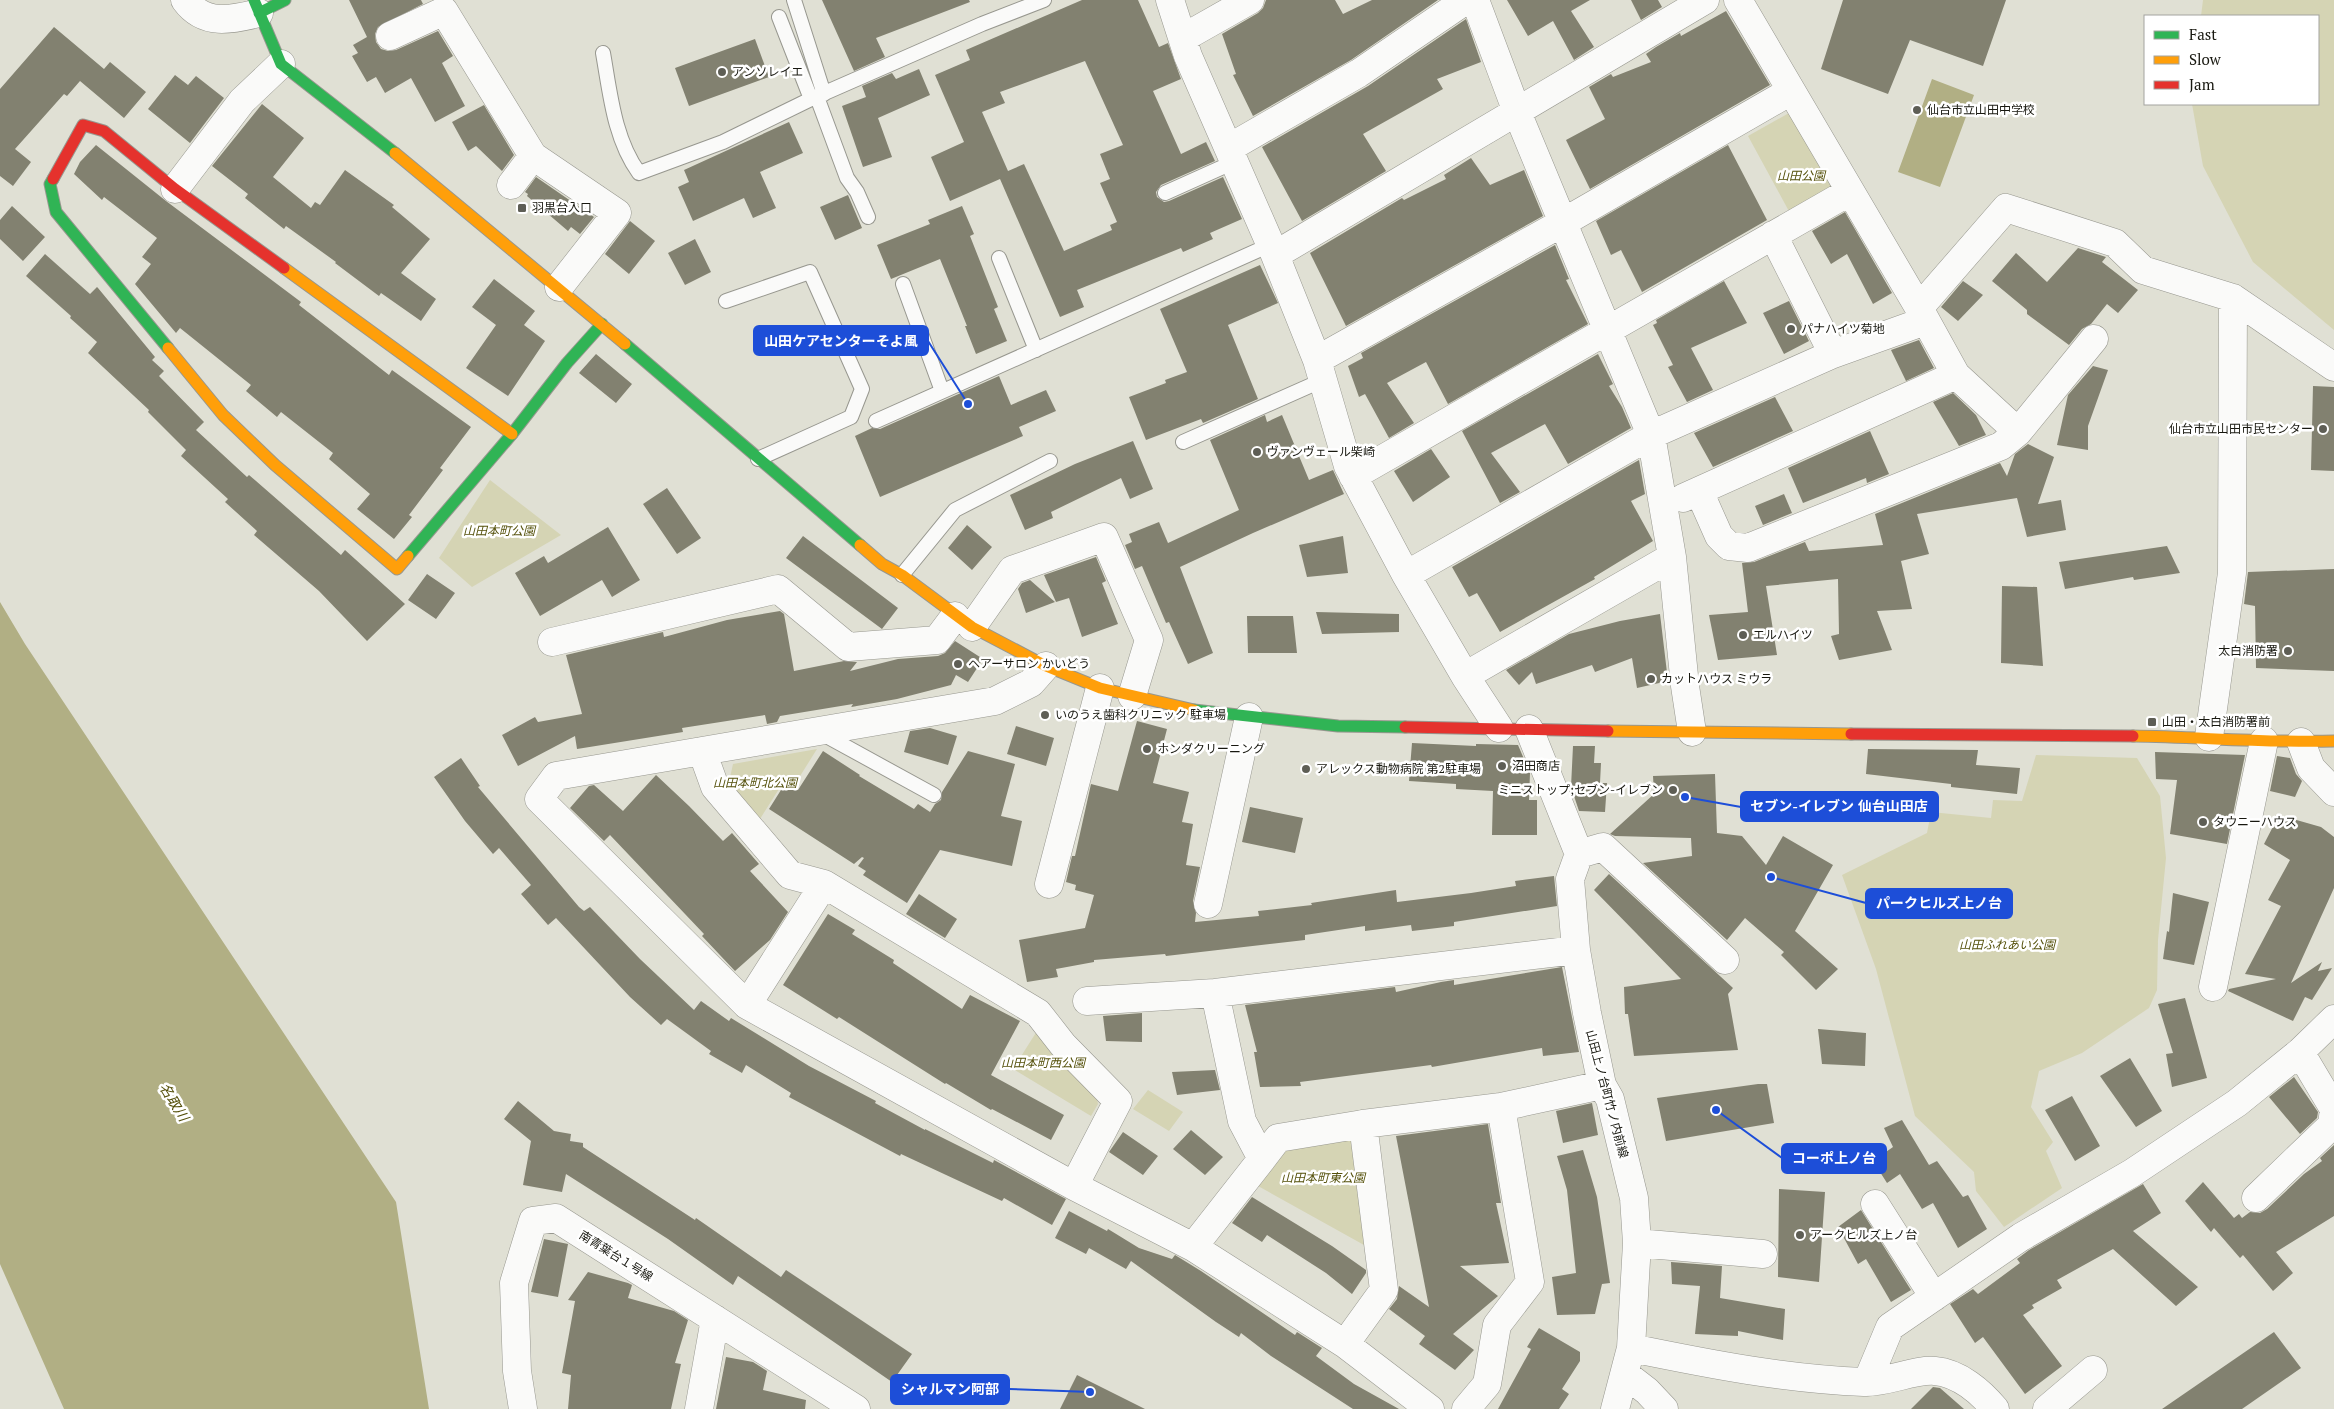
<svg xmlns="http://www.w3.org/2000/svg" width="2334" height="1409" font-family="'PT Serif','Noto Sans JP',serif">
<rect width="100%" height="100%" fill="#e0e0d4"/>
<path fill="#d5d4b4" d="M2203,0H2334V330L2253,262L2203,166L2192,104H2318V16H2201Z
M1796,109L1840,189L1791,215L1748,136Z
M490,480L561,535L472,587L439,558Z
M817,749L797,781L786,778L760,819L727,791L733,764Z
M2036,755L2137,758L2160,796L2166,858L2158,940L2157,990L2149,1008L2082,1053L2039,1071L2031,1107L2053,1142L2046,1151L2062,1188L2004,1227L1976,1191L1974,1172L1915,1116L1876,969L1842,875L1927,833L1931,812L1991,818L1993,800L2022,801Z
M1037,1031L1094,1083L1098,1104L1091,1116L1013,1069Z
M1148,1090L1183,1112L1169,1131L1133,1109Z
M1357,1133L1373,1250L1258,1186L1287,1142Z"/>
<path fill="#b1af84" d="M1932,79L1974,95L1940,187L1898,172Z
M0,602L25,644L396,1202L429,1409H64L0,1264Z"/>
<path fill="#828170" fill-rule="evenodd" d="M349,0H421L423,4L378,27L375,34L376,42L381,49L388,51L396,50L438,31L453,56L442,63L465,106L435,122L411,78L385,93L376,77L367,82L352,56L358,53L353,45L367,37Z
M822,0H969L970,2L876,38L885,57L854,71Z
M1082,0H1138L1159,47L1168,43L1181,79L1153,91L1181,154L1206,142L1215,161L1161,185L1156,192L1157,197L1164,202L1169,201L1223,177L1242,219L1210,233L1213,239L1183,252L1181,248L1077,290L1084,307L1060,317L1000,179L950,201L931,157L964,142L935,75L970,60L966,50ZM1085,61L1123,145L1100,154L1110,179L1100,183L1117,222L1110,225L1112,230L1064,251L1024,164L1008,171L982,112L1005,103L1000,92Z
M1266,0H1335L1343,14L1372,0H1438L1351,60L1253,116L1233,75L1236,74L1222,34L1258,13L1263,8Z
M1507,0H1590L1571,11L1594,47L1574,60L1553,21L1528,36Z
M1631,0H1658L1662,7L1641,20Z
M1843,0H2006L1983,66L1910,40L1888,94L1821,69Z
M1726,11L1770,85L1590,189L1566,140L1605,119L1589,87L1611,74L1613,77L1651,62L1646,54L1656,47L1680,33L1681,36Z
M1466,19L1481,62L1437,79L1443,89L1363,134L1386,171L1302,221L1262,147L1368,86Z
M54,27L104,69L110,62L146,92L124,118L80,81L67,96L64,94L15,149L31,162L13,186L0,176V89Z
M755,39L769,77L689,106L675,68Z
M919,69L930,95L878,118L892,157L863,167L842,106L866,97L862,86L892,73L896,79Z
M175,75L188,85L196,76L224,98L190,143L148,109Z
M262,104L304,138L273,177L311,208L315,202L320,205L345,170L394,205L392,207L430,239L401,273L436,299L421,321L381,293L379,296L335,263L336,262L286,226L284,229L245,198L248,194L212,166Z
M484,105L514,155L502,171L476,146L468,151L452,122Z
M789,122L803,153L760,172L776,208L753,218L744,198L693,221L678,187L689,182L684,170Z
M96,145L166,201L301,302L299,305L389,375L392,370L471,427L440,468L443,470L409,515L412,517L394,539L357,509L370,494L329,459L333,453L281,412L277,417L246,391L251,385L180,328L176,333L135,284L151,264L142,257L157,238L104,197L102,200L74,174L80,162Z
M1728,145L1767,220L1642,292L1621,250L1611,255L1596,221Z
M1471,158L1490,185L1524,170L1543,216L1346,326L1310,253L1402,198L1404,200L1446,179L1444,175Z
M536,177L594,217L580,234L571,227L568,231L527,196L528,194L525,192Z
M848,195L862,228L835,240L820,207Z
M12,206L45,237L23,261L0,239V220Z
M962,206L974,234L970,236L998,307L994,309L1007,341L976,354L965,326H967L940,259L891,279L877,245L930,224L928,220Z
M1845,212L1892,293L1873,304L1847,254L1831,264L1812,231Z
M630,221L655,241L629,274L605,254Z
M695,239L711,272L685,285L668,253Z
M1555,245L1569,279L1566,280L1588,324L1448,404L1426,362L1387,383L1414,423L1389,438L1365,394L1359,397L1348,366L1363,358L1361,353Z
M2078,248L2106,257L2102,262L2138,290L2118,313L2107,304L2091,324L2082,329L2069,345L2027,314V310L1992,281L2016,253L2047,282Z
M45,254L90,294L97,287L98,288L155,357L152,360L164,371L159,376L204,422L196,430L247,477L249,475L341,555L345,550L405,604L367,641L319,591L254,535L257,531L225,502L228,499L181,456L186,450L148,412L149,410L88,353L97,342L70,318L71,316L26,276Z
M1260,265L1278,303L1228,325L1258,399L1203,423L1201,419L1146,440L1129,397L1166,383L1165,380L1187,372L1160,309Z
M494,279L535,311L524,325L545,341L508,396L466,368L496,325L472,307Z
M1724,281L1747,323L1691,348L1713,390L1687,402L1668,367L1673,365L1653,325L1657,323L1656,320Z
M1963,281L1983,295L1958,321L1941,307Z
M1789,301L1809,341L1784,354L1763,313Z
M1919,340L1934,368L1906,381L1891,350Z
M596,354L632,384L616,403L579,373Z
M1598,354L1613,384L1609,386L1622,407L1631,428L1568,464L1545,424L1491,453L1520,492L1500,503L1462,431Z
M2093,366L2108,370L2088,426V450L2057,445L2068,395Z
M999,376L1011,405L1046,390L1056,411L1019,427L1023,436L880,497L855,436L872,428L880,429Z
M2313,386L2334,387V471L2311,470Z
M1953,393L1976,415L1986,435L1959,446L1933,402Z
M1775,397L1793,431L1713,467L1694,433Z
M1265,415L1267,422L1282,415L1309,480L1333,470L1344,494L1253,533L1180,567L1213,653L1188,664L1169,622L1166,623L1142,566L1135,569L1125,545L1132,542L1129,534L1159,522L1168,543L1239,510L1210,440Z
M1870,431L1889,474L1867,483L1866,478L1803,503L1788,468Z
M1133,441L1153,489L1130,499L1121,478L1051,512L1053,518L1025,530L1010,495L1075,464Z
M2028,444L2054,457L2038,504L2061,500L2066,530L2027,537L2017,498L1917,514L1929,554L1901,561L1912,609L1877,611L1892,650L1839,660L1831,636L1839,634L1838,579L1766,586L1777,655L1718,660L1709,615L1748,612L1742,563L1754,562L1805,542L1809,551L1883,545L1875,514L2000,463L2007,476L2015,454Z
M1431,449L1450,477L1413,502L1394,471Z
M1639,460L1645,494L1631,501L1653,541L1594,577L1595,579L1500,632L1477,593L1469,597L1452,567Z
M667,488L701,538L677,554L643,504Z
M1784,494L1792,513L1763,525L1755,506Z
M967,525L992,547L972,570L948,548Z
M608,527L640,580L612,597L602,580L540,616L515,573L544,556L548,563Z
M803,536L898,608L882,629L786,558Z
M1343,536L1348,573L1307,577L1299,545Z
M2167,546L2180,573L2134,580L2133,577L2065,589L2059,562Z
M1096,557L1106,581L1102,583L1118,624L1082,637L1069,598L1056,602L1044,575Z
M2334,569V671L2256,668L2255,606L2244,604L2248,572Z
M427,574L455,593L436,619L408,600Z
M1030,580L1055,602L1026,613L1018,589L1022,583Z
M2002,586L2037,587L2043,666L2001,663Z
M780,611L784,614L794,671L844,661L857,662L850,671L898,659L938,656L945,653L955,641L983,659L968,682L956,675L951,685L897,699L851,707L853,704L780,716L777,722L767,724L765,715L682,728L683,732L577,749L575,736L518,766L502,735L535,717L538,722L582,714L566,655L663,632L664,637L727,620Z
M1316,612L1399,614V632L1322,634Z
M1660,614L1668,681L1637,688L1632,658L1595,672L1592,665L1536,684L1532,672L1519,685L1506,670L1569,634L1620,621Z
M1247,616H1293L1297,653H1248Z
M1137,721L1167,729L1153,783L1189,792L1182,822L1193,824L1186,865L1200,867L1193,901L1196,913L1195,922L1259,916L1258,911L1312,905L1311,903L1396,890L1397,902L1471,893L1516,886L1515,881L1554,876L1557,906L1454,922V926L1412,931L1411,925L1365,931V926L1305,935V940L1166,956L1165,954L1094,960V962L1056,969L1058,977L1027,982L1019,940L1085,928L1094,895L1075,890L1076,885L1066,882L1072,856H1075L1091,784L1118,791Z
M1016,726L1054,738L1046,766L1007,754Z
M930,728L957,736L948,765L904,752L910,731Z
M1412,743L1476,746V744L1518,745L1530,773L1529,800H1537V835H1492L1493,791L1456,789V784L1409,781Z
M1573,746H1595L1594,763H1601L1600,783H1607L1605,812L1579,811L1571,787Z
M1868,749L1978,750L1976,765L2020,768L2017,794L1951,787V784L1866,774Z
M823,751L860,775L859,776L914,809L918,804L930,812L935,804L941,800L942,792L968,751L1015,764L1001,816L1022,821L1012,866L940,850L907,903L863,875L866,871L858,866L864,858L862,857L854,864L769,809L786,782L798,790Z
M2155,752L2245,755L2227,844L2170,834L2177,780L2156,779Z
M2277,756L2290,758L2296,774L2302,781L2295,797L2270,791Z
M461,758L480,786L478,787L579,907L584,911L590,907L640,959L694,1010L701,1001L729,1021L731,1018L809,1066L876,1101L875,1103L925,1130V1129L993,1163L994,1160L1066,1199L1052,1225L1004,1198L1002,1201L901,1154L900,1156L789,1097L791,1093L746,1065L742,1073L709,1054L711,1051L667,1019L661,1025L630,997L556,918L548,925L521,894L531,885L499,848L493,854L465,821L434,777Z
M1715,774L1717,833L1742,836L1766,865L1783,836L1833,865L1795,931L1838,969L1816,990L1781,955L1784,952L1745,918L1727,940L1643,863L1692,856L1691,838L1615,836L1610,834L1654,794L1653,776Z
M656,775L689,806L723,841L732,833L759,864L750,871L788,912L770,940L735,971L702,936L704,934L610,835L604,841L570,808L589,786L594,785L623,811Z
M1250,807L1303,818L1295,853L1242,842Z
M2279,815L2321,827L2334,837V888L2291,983L2322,962L2318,971L2332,968L2312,1000L2305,997L2293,1021L2228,991L2229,989L2276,979L2245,974L2281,906L2268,900L2290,860L2264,844Z
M1609,874L1733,988L1728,994L1738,1050L1634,1056L1628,1014H1625L1624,987L1681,979L1594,890Z
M2173,893L2209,902L2194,965L2163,959L2167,931L2169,932Z
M919,894L957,919L945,938L906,914Z
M828,914L855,930L852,934L894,960L893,963L962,1009L970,995L1020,1021L991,1075L1064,1115L1051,1140L992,1109L991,1110L946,1083L945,1084L839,1017L837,1019L783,985Z
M1562,967L1579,1052L1543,1056L1542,1048L1432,1067L1431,1065L1300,1082L1301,1086L1260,1087L1254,1052H1257L1245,1005L1395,987L1396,992L1441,982L1454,980V985Z
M2185,998L2207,1078L2172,1087L2166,1054L2173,1053L2158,1004Z
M1142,1013V1042L1106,1041L1103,1016Z
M1818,1029L1866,1033L1865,1066L1822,1064Z
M2130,1058L2162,1111L2136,1127L2100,1076Z
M1215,1070L1220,1090L1177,1095L1172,1072Z
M2294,1077L2318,1112L2317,1118L2300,1134L2269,1097Z
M1758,1084H1767L1774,1123L1666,1141L1657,1098Z
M2072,1096L2100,1146L2075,1161L2045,1110Z
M518,1101L554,1131L571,1134L570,1141L583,1143V1147L695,1220L696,1218L781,1277L786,1270L912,1354L892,1382L738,1276L733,1285L668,1239L566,1174L562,1192L523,1185L531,1141L504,1119Z
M1592,1103L1598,1135L1563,1143L1556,1111Z
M1902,1120L1929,1165L1937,1161L1963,1197L1968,1195L1987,1229L1958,1248L1933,1203L1922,1209L1900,1174L1887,1183L1873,1161L1893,1147L1884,1128Z
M1488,1124L1501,1203H1496L1509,1263L1460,1266L1498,1296L1453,1334L1474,1350L1455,1370L1419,1344L1425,1336L1389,1309L1397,1299L1399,1286L1429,1307L1396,1136Z
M1191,1130L1223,1157L1205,1175L1173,1149Z
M1123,1132L1158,1156L1143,1175L1109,1152Z
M2334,1145V1216L2276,1252L2293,1273L2273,1291L2243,1255L2240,1258L2214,1228L2211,1232L2185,1201L2203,1182L2234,1218L2239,1214L2242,1218L2250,1212L2260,1213L2267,1209L2304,1174L2322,1161L2320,1158Z
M1583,1150L1597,1197L1610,1283L1602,1284L1595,1314L1557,1315L1552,1277L1576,1273L1567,1190L1557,1156Z
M2143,1184L2161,1213L2133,1231L2198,1287L2176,1306L2113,1249L2057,1280L2062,1288L2032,1305L2034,1308L2023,1315L2062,1366L2025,1394L1983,1337L1975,1343L1950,1304L1973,1289L1978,1294L2020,1263L2017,1259L2029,1250Z
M1779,1189L1825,1192L1819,1282L1778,1277Z
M1252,1197L1332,1246L1366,1270V1273L1352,1294L1326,1273L1267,1235L1262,1242L1232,1223Z
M1861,1210L1911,1290L1891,1302L1866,1259L1858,1264L1838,1227Z
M1069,1211L1107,1231L1108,1229L1139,1248L1172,1259L1175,1255L1201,1271L1295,1335L1297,1332L1322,1348L1316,1356L1354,1384L1399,1409H1353L1271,1356L1241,1333L1239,1337L1216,1322L1131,1261L1126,1269L1089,1248L1086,1254L1055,1238Z
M544,1239L568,1244L558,1297L531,1292Z
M1671,1262L1722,1266L1720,1298L1785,1309L1783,1340L1738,1331V1336L1695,1334L1700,1286L1672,1284Z
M588,1272L628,1283L632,1285L628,1298L674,1311L688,1320L675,1363L681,1364L671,1409H568L571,1375L562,1373L575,1301L568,1300Z
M1539,1328L1580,1352V1361L1562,1389L1569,1394L1559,1409H1498L1531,1349L1527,1347Z
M2274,1332L2301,1368L2242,1409H2162Z
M726,1357L753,1362L767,1371L763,1390L806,1400L805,1409H716Z
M1077,1375L1145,1409H1060Z
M1933,1387L1940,1388L1964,1409H1911Z"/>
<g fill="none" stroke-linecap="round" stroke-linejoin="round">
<g stroke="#97978f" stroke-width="16">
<path id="lane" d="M794,0L824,94
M779,17L811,99
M603,53C610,92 614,139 639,173L723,142L811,99L982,24L1044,0
M817,97L847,178L857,192L868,217
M1165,193L1234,162
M999,258L1036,350
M903,284L942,391
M726,301L810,272L862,389L851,417L758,459
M876,421L1270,245
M1183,442L1323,380
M902,575L955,510L1050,461
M821,733L934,795"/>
</g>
<g stroke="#97978f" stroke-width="29">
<path id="street" d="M185,0C204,26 231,20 259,13
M1170,0L1188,56L1275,255L1317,360L1348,466L1406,575L1465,676L1499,728
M1475,0L1517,112L1651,435L1672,557L1685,686L1692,732
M1738,0L1919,308L1956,375L2018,432
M390,36L444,11L533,156L617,213L559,287
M1183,38L1250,0
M1229,148L1359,73L1466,0
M511,185L533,156
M175,189L242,101L281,64
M1773,235L1833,354
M1275,255L1705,0
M1919,308L2006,208L2115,243L2143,270L2233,298L2334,367
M1317,360L1562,223L1791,91
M1353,476L1849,192
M1699,491L1719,536L1729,546L1748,548L2001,446L2018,432L2094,339
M1683,498L1956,375
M1406,575L1651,435L1833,354L1925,321
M972,627L1012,570L1104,537L1149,640L1132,696
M552,642L778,589L848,647L937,640L955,616
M1046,666L1031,683L995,701L556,776L539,799L747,1005L1074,1186L1193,1247
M1465,676L1672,557
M1529,729L1579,854L1570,879L1576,950L1587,1013L1602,1085L1610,1099L1634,1198L1637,1243L1631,1348L1615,1409
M2209,737L2232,573L2233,298
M2301,742L2311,768L2334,792
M702,751L715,787L790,875L824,884
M1579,854L1603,847L1725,960
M1049,884L1100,688
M1208,904L1249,717
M2213,987L2264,741
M1215,993L1242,1121L1262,1159L1193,1247L1345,1344L1430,1409
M1087,1001L1215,993L1576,950
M747,1005L824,884L1038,1013L1063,1045L1118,1101L1074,1186
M1262,1159L1278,1138L1363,1124L1501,1107L1602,1085
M2256,1198L2332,1125L2334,1109L2300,1052
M1875,1204L1934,1297
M1637,1243L1763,1254
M1345,1344L1384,1290L1363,1124
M1631,1348C1709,1364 1785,1379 1864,1382C1886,1383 1915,1369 1935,1371C1959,1373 1981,1392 1995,1409
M1625,1374L1647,1391L1664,1409
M1867,1382L1890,1327L2021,1237L2132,1173L2237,1103L2300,1052L2334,1019
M523,1409L517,1371L514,1283L533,1221L556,1218L856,1409
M699,1409L715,1319
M1466,1409L1487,1384L1497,1325L1530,1282L1501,1107
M2047,1409L2093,1370"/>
</g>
<g stroke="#97978f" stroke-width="13">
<path id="fast" d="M254,0L281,64L395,153
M259,13L285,0
M53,179L50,184L56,212L168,348
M625,344L860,545
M408,556L512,434L567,363L602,324
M1194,710L1338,726L1405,727"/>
</g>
<g stroke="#97978f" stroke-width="13">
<path id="slow" d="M395,153L625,344
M284,268L512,434
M168,348L223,415L275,465L397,569L408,556
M860,545L882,564L902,575L972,627L1046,666L1100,688L1194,710
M1608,731L1851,734
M2133,736C2200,737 2267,743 2334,741"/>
</g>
<g stroke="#97978f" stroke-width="13">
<path id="jam" d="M53,179L83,125L104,131L175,189L284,268
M1405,727L1608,731
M1851,734L2133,736"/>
</g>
<use href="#lane" stroke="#fafaf9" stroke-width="14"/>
<use href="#street" stroke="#fafaf9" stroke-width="28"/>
<use href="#fast" stroke="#30b455" stroke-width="11"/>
<use href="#slow" stroke="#ff9f0a" stroke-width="11"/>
<use href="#jam" stroke="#e5322d" stroke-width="11"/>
</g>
<g fill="#5e5e55" stroke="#fff" stroke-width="2">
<circle cx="722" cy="72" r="5"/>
<circle cx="1917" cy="110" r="5"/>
<rect x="517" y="203" width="10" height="10" rx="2.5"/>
<circle cx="1791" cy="329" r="5"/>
<circle cx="2323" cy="429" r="5"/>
<circle cx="1257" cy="452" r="5"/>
<circle cx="1743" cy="635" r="5"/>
<circle cx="2288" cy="651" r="5"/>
<circle cx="958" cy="664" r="5"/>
<circle cx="1651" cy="679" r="5"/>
<circle cx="1045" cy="715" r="5"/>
<rect x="2147" y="717" width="10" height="10" rx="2.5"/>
<circle cx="1147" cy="749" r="5"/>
<circle cx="1502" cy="766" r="5"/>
<circle cx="1306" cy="769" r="5"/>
<circle cx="1673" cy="790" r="5"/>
<circle cx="2203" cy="822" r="5"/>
<circle cx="1800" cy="1235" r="5"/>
</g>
<g text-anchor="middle" stroke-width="5" stroke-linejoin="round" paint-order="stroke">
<g font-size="12" fill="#181810" stroke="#fff" text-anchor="start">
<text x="732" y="76">アンソレイエ</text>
<text x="1927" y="114">仙台市立山田中学校</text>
<text x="532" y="212">羽黒台入口</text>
<text x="1801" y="333">パナハイツ菊地</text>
<text x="2313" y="433" text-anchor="end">仙台市立山田市民センター</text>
<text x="1267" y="456">ヴァンヴェール柴崎</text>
<text x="1753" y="639">エルハイツ</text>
<text x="2278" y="655" text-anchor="end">太白消防署</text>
<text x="968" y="668">ヘアーサロン かいどう</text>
<text x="1661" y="683">カットハウス ミウラ</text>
<text x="1055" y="719">いのうえ歯科クリニック 駐車場</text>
<text x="2162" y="726">山田・太白消防署前</text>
<text x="1157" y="753">ホンダクリーニング</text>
<text x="1512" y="770">沼田商店</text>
<text x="1316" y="773">アレックス動物病院 第2駐車場</text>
<text x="1663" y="794" text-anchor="end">ミニストップ;セブン-イレブン</text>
<text x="2213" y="826">タウニーハウス</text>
<text x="1810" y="1239">アークヒルズ上ノ台</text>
</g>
<g font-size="12" font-style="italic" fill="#55510b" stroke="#fff">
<text x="1801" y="180">山田公園</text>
<text x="499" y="535">山田本町公園</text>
<text x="755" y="787">山田本町北公園</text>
<text x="2007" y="949">山田ふれあい公園</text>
<text x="1043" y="1067">山田本町西公園</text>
<text x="1323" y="1182">山田本町東公園</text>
</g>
<g font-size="12" fill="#181810" stroke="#fff">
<text transform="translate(1607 1094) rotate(75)" y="4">山田上ノ台町竹ノ内前線</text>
<text transform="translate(616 1256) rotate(32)" y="4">南青葉台１号線</text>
</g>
<g font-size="14" font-style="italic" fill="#544f09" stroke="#fff">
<text transform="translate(174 1102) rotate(58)" y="5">名取川</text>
</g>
</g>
<path fill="none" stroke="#1d4ed8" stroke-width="2" d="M968 404L928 341M1685 797L1741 807M1771 877L1866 903M1716 1110L1782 1158M1090 1392L1009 1389"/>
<g fill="#1d4ed8" stroke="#fff" stroke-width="2">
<circle cx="968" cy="404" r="5"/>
<circle cx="1685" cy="797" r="5"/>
<circle cx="1771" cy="877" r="5"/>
<circle cx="1716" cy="1110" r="5"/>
<circle cx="1090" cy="1392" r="5"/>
</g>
<g fill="#1d4ed8" stroke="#1d4ed8" stroke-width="2">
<rect x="754" y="326" width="174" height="29" rx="5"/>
<rect x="1741" y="792" width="197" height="29" rx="5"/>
<rect x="1866" y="889" width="146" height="29" rx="5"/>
<rect x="1782" y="1144" width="104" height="29" rx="5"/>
<rect x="891" y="1375" width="118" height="29" rx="5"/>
</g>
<g font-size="14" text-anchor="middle" font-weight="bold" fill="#fff">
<text x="841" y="346">山田ケアセンターそよ風</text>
<text x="1839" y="811">セブン-イレブン 仙台山田店</text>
<text x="1939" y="908">パークヒルズ上ノ台</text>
<text x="1834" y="1163">コーポ上ノ台</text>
<text x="950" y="1394">シャルマン阿部</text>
</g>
<rect x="2144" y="15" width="175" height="90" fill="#ffffff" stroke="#a3a39f"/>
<rect x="2154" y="31" width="25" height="8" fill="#30b455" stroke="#a3a39f"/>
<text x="2189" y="40" font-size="15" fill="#181810">Fast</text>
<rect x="2154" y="56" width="25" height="8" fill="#ff9f0a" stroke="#a3a39f"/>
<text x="2189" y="65" font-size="15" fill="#181810">Slow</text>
<rect x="2154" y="81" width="25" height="8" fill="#e5322d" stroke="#a3a39f"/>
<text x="2189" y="90" font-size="15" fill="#181810">Jam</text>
</svg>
